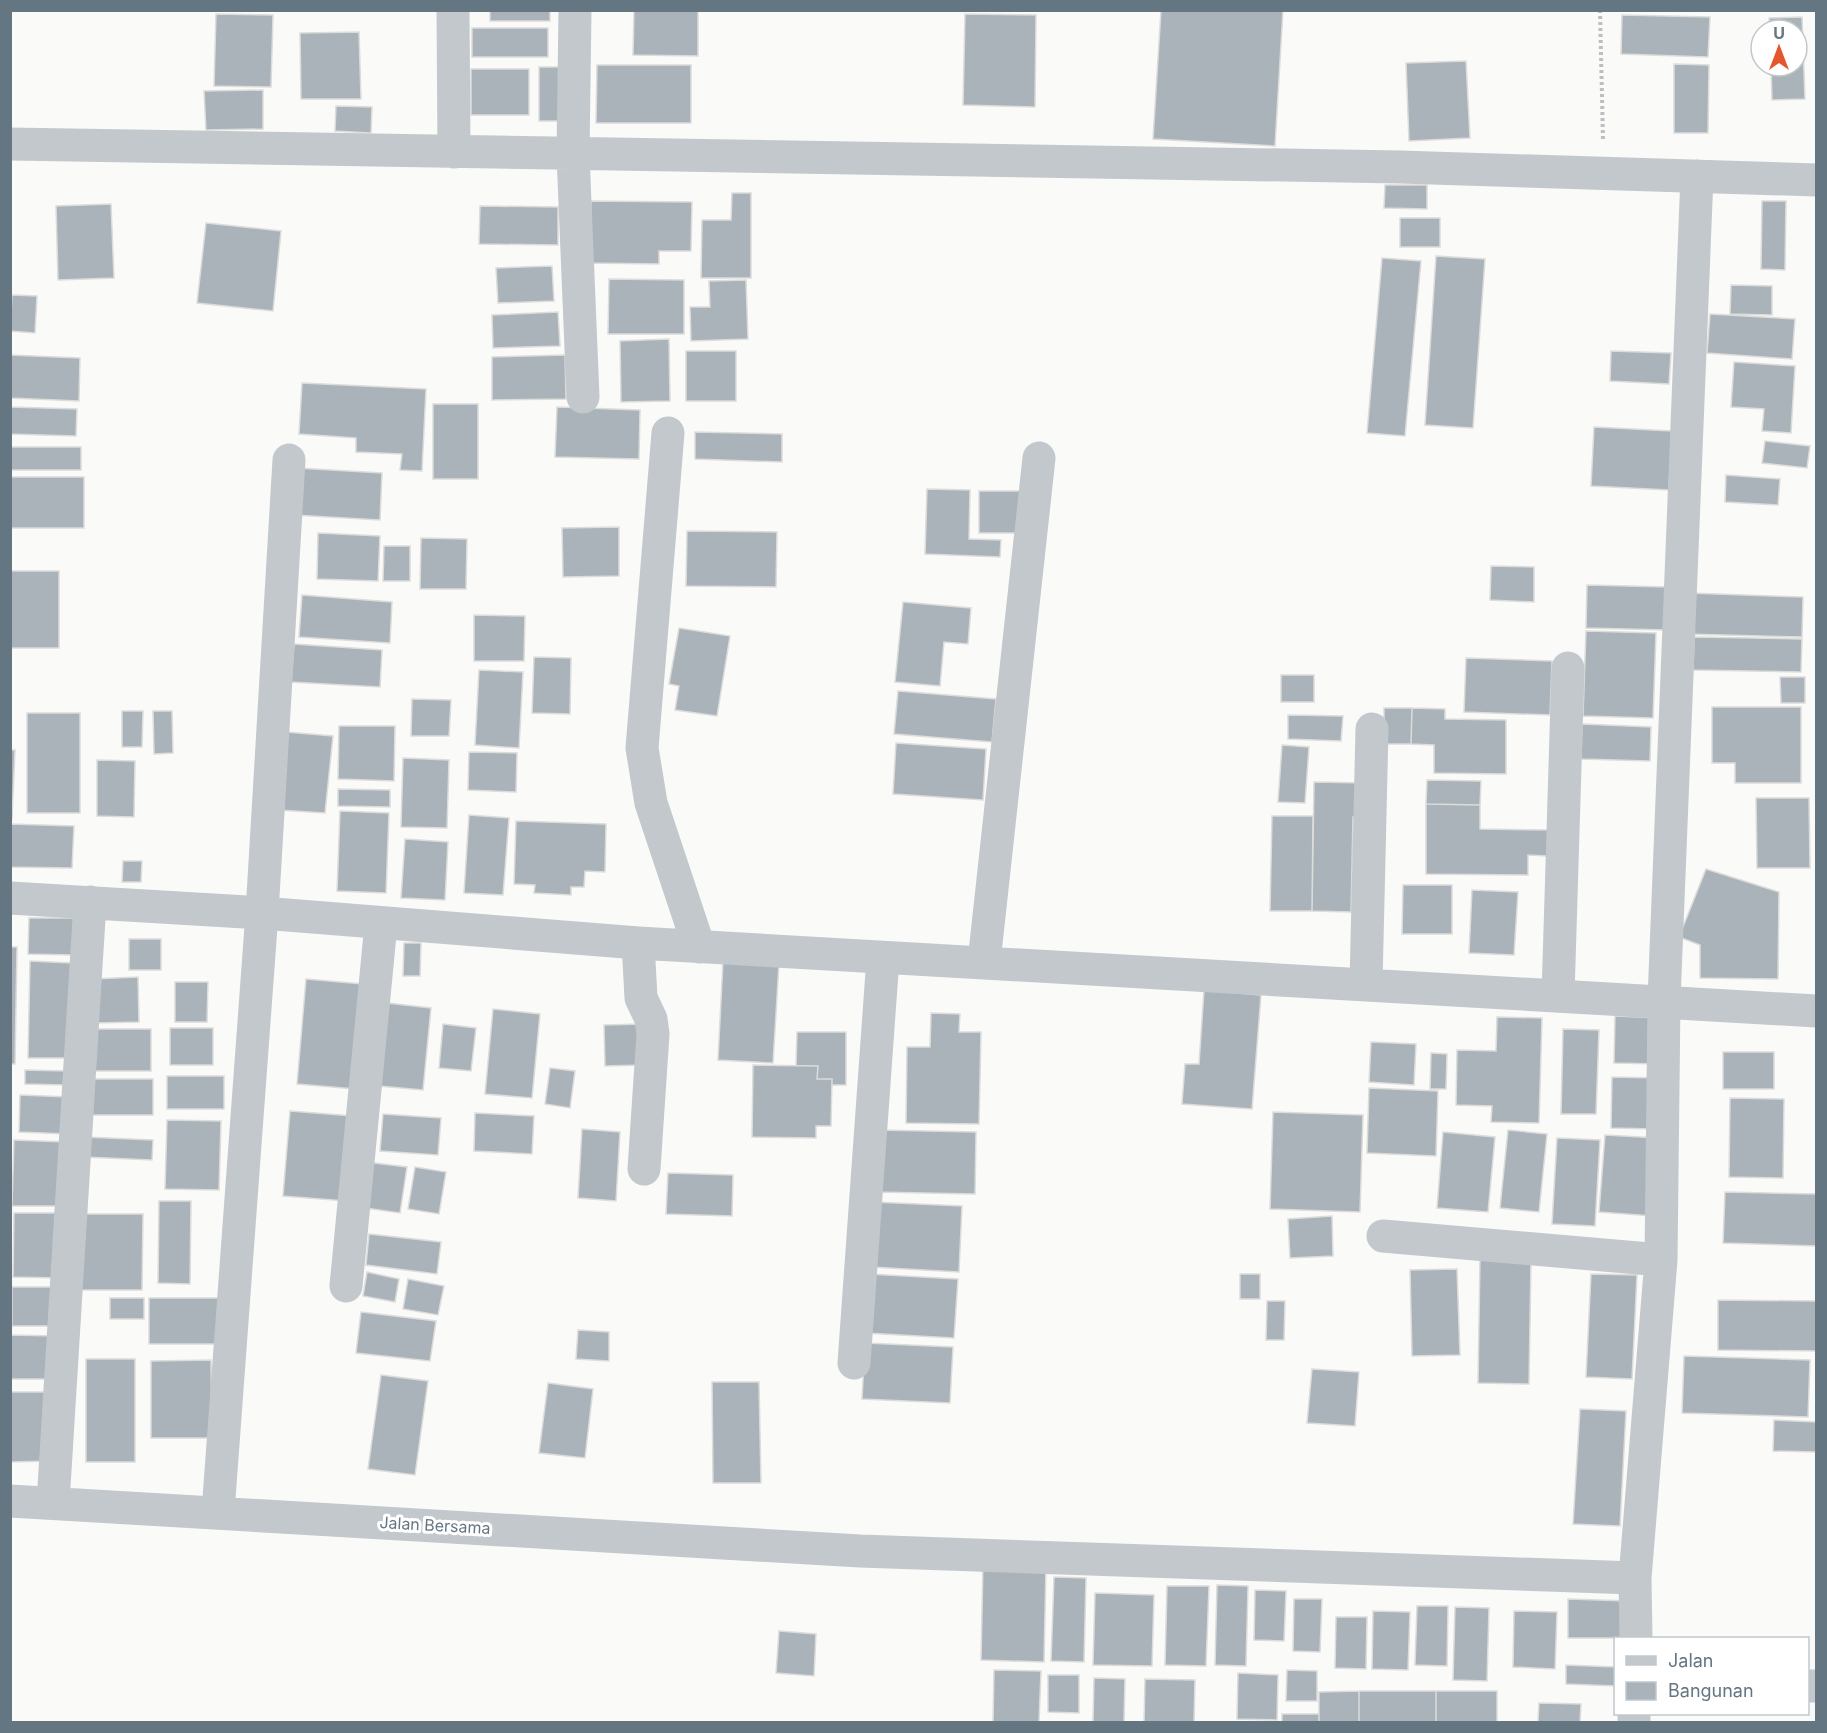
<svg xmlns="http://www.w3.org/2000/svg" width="1827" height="1733" font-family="Inter,sans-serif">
<rect width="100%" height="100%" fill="#fafaf8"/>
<path fill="#aab3b9" stroke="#dcdcda" stroke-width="1.5" d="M490,10H550V21H490Z
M634,10H698V56L633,55Z
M1161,10H1283L1275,146L1153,139Z
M216,14L273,15L271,87L214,86Z
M965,14L1036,15L1035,107L963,105Z
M1622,15L1710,17L1708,57L1621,54Z
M1802,17L1805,99L1772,100L1771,66H1797V30H1770L1769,18Z
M472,28H548V57H472Z
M359,32L361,99H301L300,33Z
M1466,61L1470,138L1409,141L1406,63Z
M1674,64L1709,65L1708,133H1674Z
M597,65H691V123H596Z
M539,67H563L562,121H539Z
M471,69H529V115H471Z
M263,90V129L206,130L204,91Z
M336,106L372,107L371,133L335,131Z
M1385,185H1427V209L1384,208Z
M732,193H751V278H701L702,220H731Z
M591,201L692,202L691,251H659V264L589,263Z
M1762,201H1786L1785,270L1761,269Z
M111,204L114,278L58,280L56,206Z
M480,206L558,207V245L479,244Z
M1400,218H1440V247H1400Z
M206,223L281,231L273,311L197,303Z
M1436,256L1485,259L1473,428L1425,425Z
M1382,258L1421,261L1405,436L1367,433Z
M552,266L554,301L498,303L496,268Z
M609,279L684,280V334H608Z
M746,280L748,339L691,341L690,307H710L709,281Z
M1731,285L1772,286V315L1730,314Z
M12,295L37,296L35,333L10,331Z
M558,312L560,346L493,348L492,315Z
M1710,314L1795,319L1792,359L1707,353Z
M669,339L670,401L621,402L620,341Z
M686,351H736V401H686Z
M1611,351L1671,353L1669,384L1610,381Z
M10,355L80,358L79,401L10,398Z
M565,355L566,399L492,400V357Z
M1734,362L1795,366L1791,433L1762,431L1764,409L1731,407Z
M302,383L426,389L422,471L400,470L402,454L356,452V438L299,434Z
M433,404H478V479H433Z
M10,407L77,409L76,436L10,434Z
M557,407L640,410L639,459L555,457Z
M1594,427L1672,431L1669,490L1591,486Z
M695,432L782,434V462L695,459Z
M1765,441L1810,446L1807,468L1762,463Z
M10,447H81V470H10Z
M297,468L382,473L380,520L294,515Z
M1726,475L1780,479L1778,505L1725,502Z
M10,477H84V528H10Z
M927,489L970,490L969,539L1001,540L1000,557L925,554Z
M979,491H1022V533H979Z
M619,527V576L563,577L562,528Z
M687,531L777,532L776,587L686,586Z
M318,533L380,536L378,581L317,579Z
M421,538L467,539L466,589H420Z
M384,546H410V581H383Z
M1491,566L1534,567V602L1490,600Z
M10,571H59V648H10Z
M1587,585L1668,587L1667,630L1586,628Z
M1687,593L1803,597L1802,637L1686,634Z
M302,595L392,602L390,643L299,637Z
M903,602L971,608L968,644L944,642L940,686L895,682Z
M474,615L525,616L524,661H474Z
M679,628L730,636L717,716L675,710L679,686L669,684Z
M1586,631L1656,633L1653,718L1583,716Z
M1694,637L1802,639L1801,672L1693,670Z
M294,644L382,650L380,687L291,682Z
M534,657L571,658L570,714L532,713Z
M1466,658L1552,661L1550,715L1464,712Z
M479,670L523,672L519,748L475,745Z
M1281,675H1314V702H1281Z
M1780,677H1805V703H1781Z
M898,691L996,699L992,742L894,734Z
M412,699L451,700L449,736H411Z
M1712,707H1801V783H1735V763H1712Z
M1384,708H1412L1411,744H1384Z
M1412,708L1445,709V719L1506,720V774L1434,773V745L1411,744Z
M122,711H143L142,747H122Z
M153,711H172L173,753L154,754Z
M27,713H80V813H27Z
M1288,715L1343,716L1341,741L1288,739Z
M1582,724L1651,727L1650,761L1581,759Z
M339,726H395L394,781L338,779Z
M286,732L333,736L325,813L279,810Z
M896,743L986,749L983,800L893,794Z
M1282,745L1309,747L1305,803L1278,802Z
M10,750H15L12,819H10Z
M469,752L517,753L516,792L468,790Z
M403,758L449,760L447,828L401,827Z
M97,760L135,761L134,817L97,816Z
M1427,780L1481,781L1480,805L1426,804Z
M1314,782L1366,783V817H1353L1351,912L1312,911Z
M338,789L390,790V807L338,806Z
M1756,798H1809L1810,868H1757Z
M1426,804L1480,805V829L1548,830L1547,856L1528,855V875L1426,874Z
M340,811L389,813L386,893L337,891Z
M469,815L509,818L503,895L464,893Z
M1272,816H1313L1312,911H1270Z
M516,821L606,824L605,872L585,871L584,887H571V895L534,893L535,885L514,884Z
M10,824L74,826L72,868L10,867Z
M405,839L448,842L445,900L401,898Z
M123,861H142L141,882H122Z
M1706,869L1779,892L1778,979L1700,978V945L1679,937Z
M1403,885H1452V934H1402Z
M1472,890L1518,892L1514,955L1469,953Z
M29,918H74L73,955L28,954Z
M129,939H161V970H129Z
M404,943H421L420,976H403Z
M10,947H17L15,1064H10Z
M30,961L71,963L69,1058H28Z
M723,961L779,964L773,1063L718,1060Z
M138,977L139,1022L95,1023L93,979Z
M306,979L363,984L355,1089L297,1084Z
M175,982H208L207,1022H175Z
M1204,990L1261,995L1252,1109L1182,1104L1185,1064H1199Z
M387,1003L431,1008L423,1090L379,1086Z
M493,1009L540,1014L532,1098L485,1094Z
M931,1013L960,1014L959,1032H981L979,1124L906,1123L907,1047H930Z
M1615,1016L1661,1018L1660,1064L1614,1063Z
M1497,1017L1542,1018L1539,1123L1491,1122L1492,1106L1456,1105L1457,1050L1496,1051Z
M443,1024L476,1028L471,1071L439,1068Z
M642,1024L643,1065L605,1066L604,1025Z
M170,1028H213V1065H170Z
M90,1029H151V1071H90Z
M1563,1029L1599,1030L1596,1114H1561Z
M797,1032H846V1085H832V1079H817L818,1066H796Z
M1371,1042L1416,1044L1414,1085L1369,1082Z
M1723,1052H1774V1089H1723Z
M1431,1053L1447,1054L1446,1089H1430Z
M753,1065L818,1066L817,1079H832L831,1126H816V1138L752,1137Z
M550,1068L575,1071L570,1108L545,1104Z
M25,1070L67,1071L66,1085L25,1084Z
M167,1076H224V1109H167Z
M1612,1077L1658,1078L1656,1129L1611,1128Z
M92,1079H153V1115H92Z
M1369,1088L1438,1091L1436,1156L1367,1153Z
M20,1095L69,1097L68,1134L19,1132Z
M1730,1098L1784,1099L1783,1178L1729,1177Z
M290,1111L353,1116L346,1201L283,1196Z
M1273,1112L1363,1115L1360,1212L1270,1209Z
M475,1113L534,1116L532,1154L474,1151Z
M383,1114L441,1118L438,1155L380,1151Z
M167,1120L221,1121L219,1190L165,1189Z
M582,1129L620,1132L616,1201L578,1198Z
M877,1130L976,1132L975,1194L876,1192Z
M1508,1130L1547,1134L1539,1212L1500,1208Z
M1443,1132L1495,1137L1488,1212L1437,1208Z
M1605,1135L1658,1138L1653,1216L1599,1212Z
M85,1137L153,1140L152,1160L84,1157Z
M1557,1138L1600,1140L1595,1226L1552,1224Z
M14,1140L66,1142V1206H12Z
M366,1162L407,1167L400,1213L359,1207Z
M415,1167L446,1172L439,1214L408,1209Z
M668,1173L733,1175L732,1216L666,1214Z
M1725,1192L1816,1194V1246L1723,1243Z
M159,1201H191L190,1284L158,1283Z
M874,1202L962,1206L959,1272L871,1267Z
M14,1213H61L60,1278L13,1277Z
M80,1214H143L142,1290H80Z
M1332,1216L1333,1256L1290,1258L1288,1219Z
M369,1234L441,1242L437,1274L366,1265Z
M1480,1259L1531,1260L1529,1384L1478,1383Z
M1457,1269L1460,1355L1412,1356L1410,1270Z
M367,1272L399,1279L395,1302L363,1296Z
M868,1274L958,1279L954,1338L865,1333Z
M1240,1274H1260V1299H1240Z
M1591,1274L1637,1275L1632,1379L1586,1377Z
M408,1279L444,1286L438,1315L403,1309Z
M12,1287H57V1326H12Z
M110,1298H144V1319H110Z
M149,1298H218V1344H149Z
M1718,1300L1816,1301V1351L1718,1350Z
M1267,1301H1285L1284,1340H1266Z
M361,1312L436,1321L430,1361L356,1353Z
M578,1330L609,1332V1361L576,1359Z
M10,1335L56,1336V1379H10Z
M865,1343L953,1347L950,1403L862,1399Z
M1684,1356L1810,1360L1808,1417L1682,1413Z
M86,1359H135V1462H86Z
M211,1360L212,1438H151V1361Z
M1312,1369L1359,1372L1355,1426L1307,1423Z
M381,1375L428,1381L415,1475L368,1469Z
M712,1382H759L761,1483H713Z
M548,1383L593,1389L585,1458L539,1453Z
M10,1392H50L51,1461L10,1462Z
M1580,1409L1626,1411L1620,1526L1573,1524Z
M1774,1420L1816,1422V1452L1773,1451Z
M983,1563L1046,1564L1044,1662L981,1660Z
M1054,1577L1086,1578L1084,1662L1051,1661Z
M1217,1585L1248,1586L1246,1666L1215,1665Z
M1167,1586H1209L1206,1666L1165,1665Z
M1255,1590L1286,1591L1284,1641L1254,1640Z
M1095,1593L1154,1595L1152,1666L1093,1665Z
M1294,1599H1322L1320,1652L1293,1651Z
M1568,1599L1628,1601V1638H1568Z
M1417,1606H1448L1447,1666L1415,1665Z
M1455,1607L1489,1608L1487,1681L1453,1680Z
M1373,1611L1410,1612L1408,1670L1372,1669Z
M1514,1611L1557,1612L1555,1669L1513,1667Z
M1336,1617H1367L1366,1669L1335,1668Z
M779,1631L816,1634L814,1676L776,1673Z
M1566,1665L1616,1667V1686L1566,1684Z
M994,1670L1041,1671L1039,1722H993Z
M1287,1670L1317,1671V1701H1286Z
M1238,1673L1278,1675L1277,1720L1237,1719Z
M1048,1675H1079V1713L1048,1712Z
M1094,1678L1125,1679L1124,1722H1093Z
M1145,1679L1195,1680L1194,1722H1144Z
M1359,1691H1436V1722H1359Z
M1359,1691V1722H1319V1692Z
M1436,1691H1497V1722H1436Z
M1539,1703L1581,1704L1580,1722H1538Z
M1282,1714H1319V1722H1282Z"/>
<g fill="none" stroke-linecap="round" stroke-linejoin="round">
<path stroke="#bbbfc2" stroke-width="4" stroke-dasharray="3 3" stroke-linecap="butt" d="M1600,10L1603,140"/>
<path stroke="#c3c8cc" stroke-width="33" d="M453,10L454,152
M575,10L573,154L583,397
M10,144L1400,167L1816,180
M668,433L642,748L651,803L699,947
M10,898L262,913L638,943L1816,1011
M638,943L641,998L651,1019L653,1034L644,1169
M984,962L1039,458
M1366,984L1372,729
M1558,996L1568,668
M1383,1236L1661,1260
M346,1286L381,924
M854,1363L883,958
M10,1501L860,1551L1635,1578
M53,1503L90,902
M218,1512L262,913L289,460
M1636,1638L1635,1578L1661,1260L1664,1000L1697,176
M1808,1686H1816
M1634,1722V1714"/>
</g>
<g text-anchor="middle" stroke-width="6" stroke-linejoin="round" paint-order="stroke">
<g font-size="16" fill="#657683" stroke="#fff">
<text transform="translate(435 1525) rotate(3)" y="6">Jalan Bersama</text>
</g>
</g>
<rect width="1827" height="1733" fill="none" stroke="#657683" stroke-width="24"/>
<rect x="1614" y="1637" width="195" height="78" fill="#ffffff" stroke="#c1c8cd" stroke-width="1.5"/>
<rect x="1626" y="1656" width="30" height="9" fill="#c3c8cc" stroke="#c1c8cd" stroke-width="1.5"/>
<text x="1668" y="1667" font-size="18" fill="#657683">Jalan</text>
<rect x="1626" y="1682" width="30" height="18" fill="#aab3b9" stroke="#c1c8cd" stroke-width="1.5"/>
<text x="1668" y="1697" font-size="18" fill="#657683">Bangunan</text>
<g transform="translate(1779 48)"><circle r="28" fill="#ffffff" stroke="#c1c8cd" stroke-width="1.5"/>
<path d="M0-4.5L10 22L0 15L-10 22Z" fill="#e4572e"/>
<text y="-9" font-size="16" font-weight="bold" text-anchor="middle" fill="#657683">U</text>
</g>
</svg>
